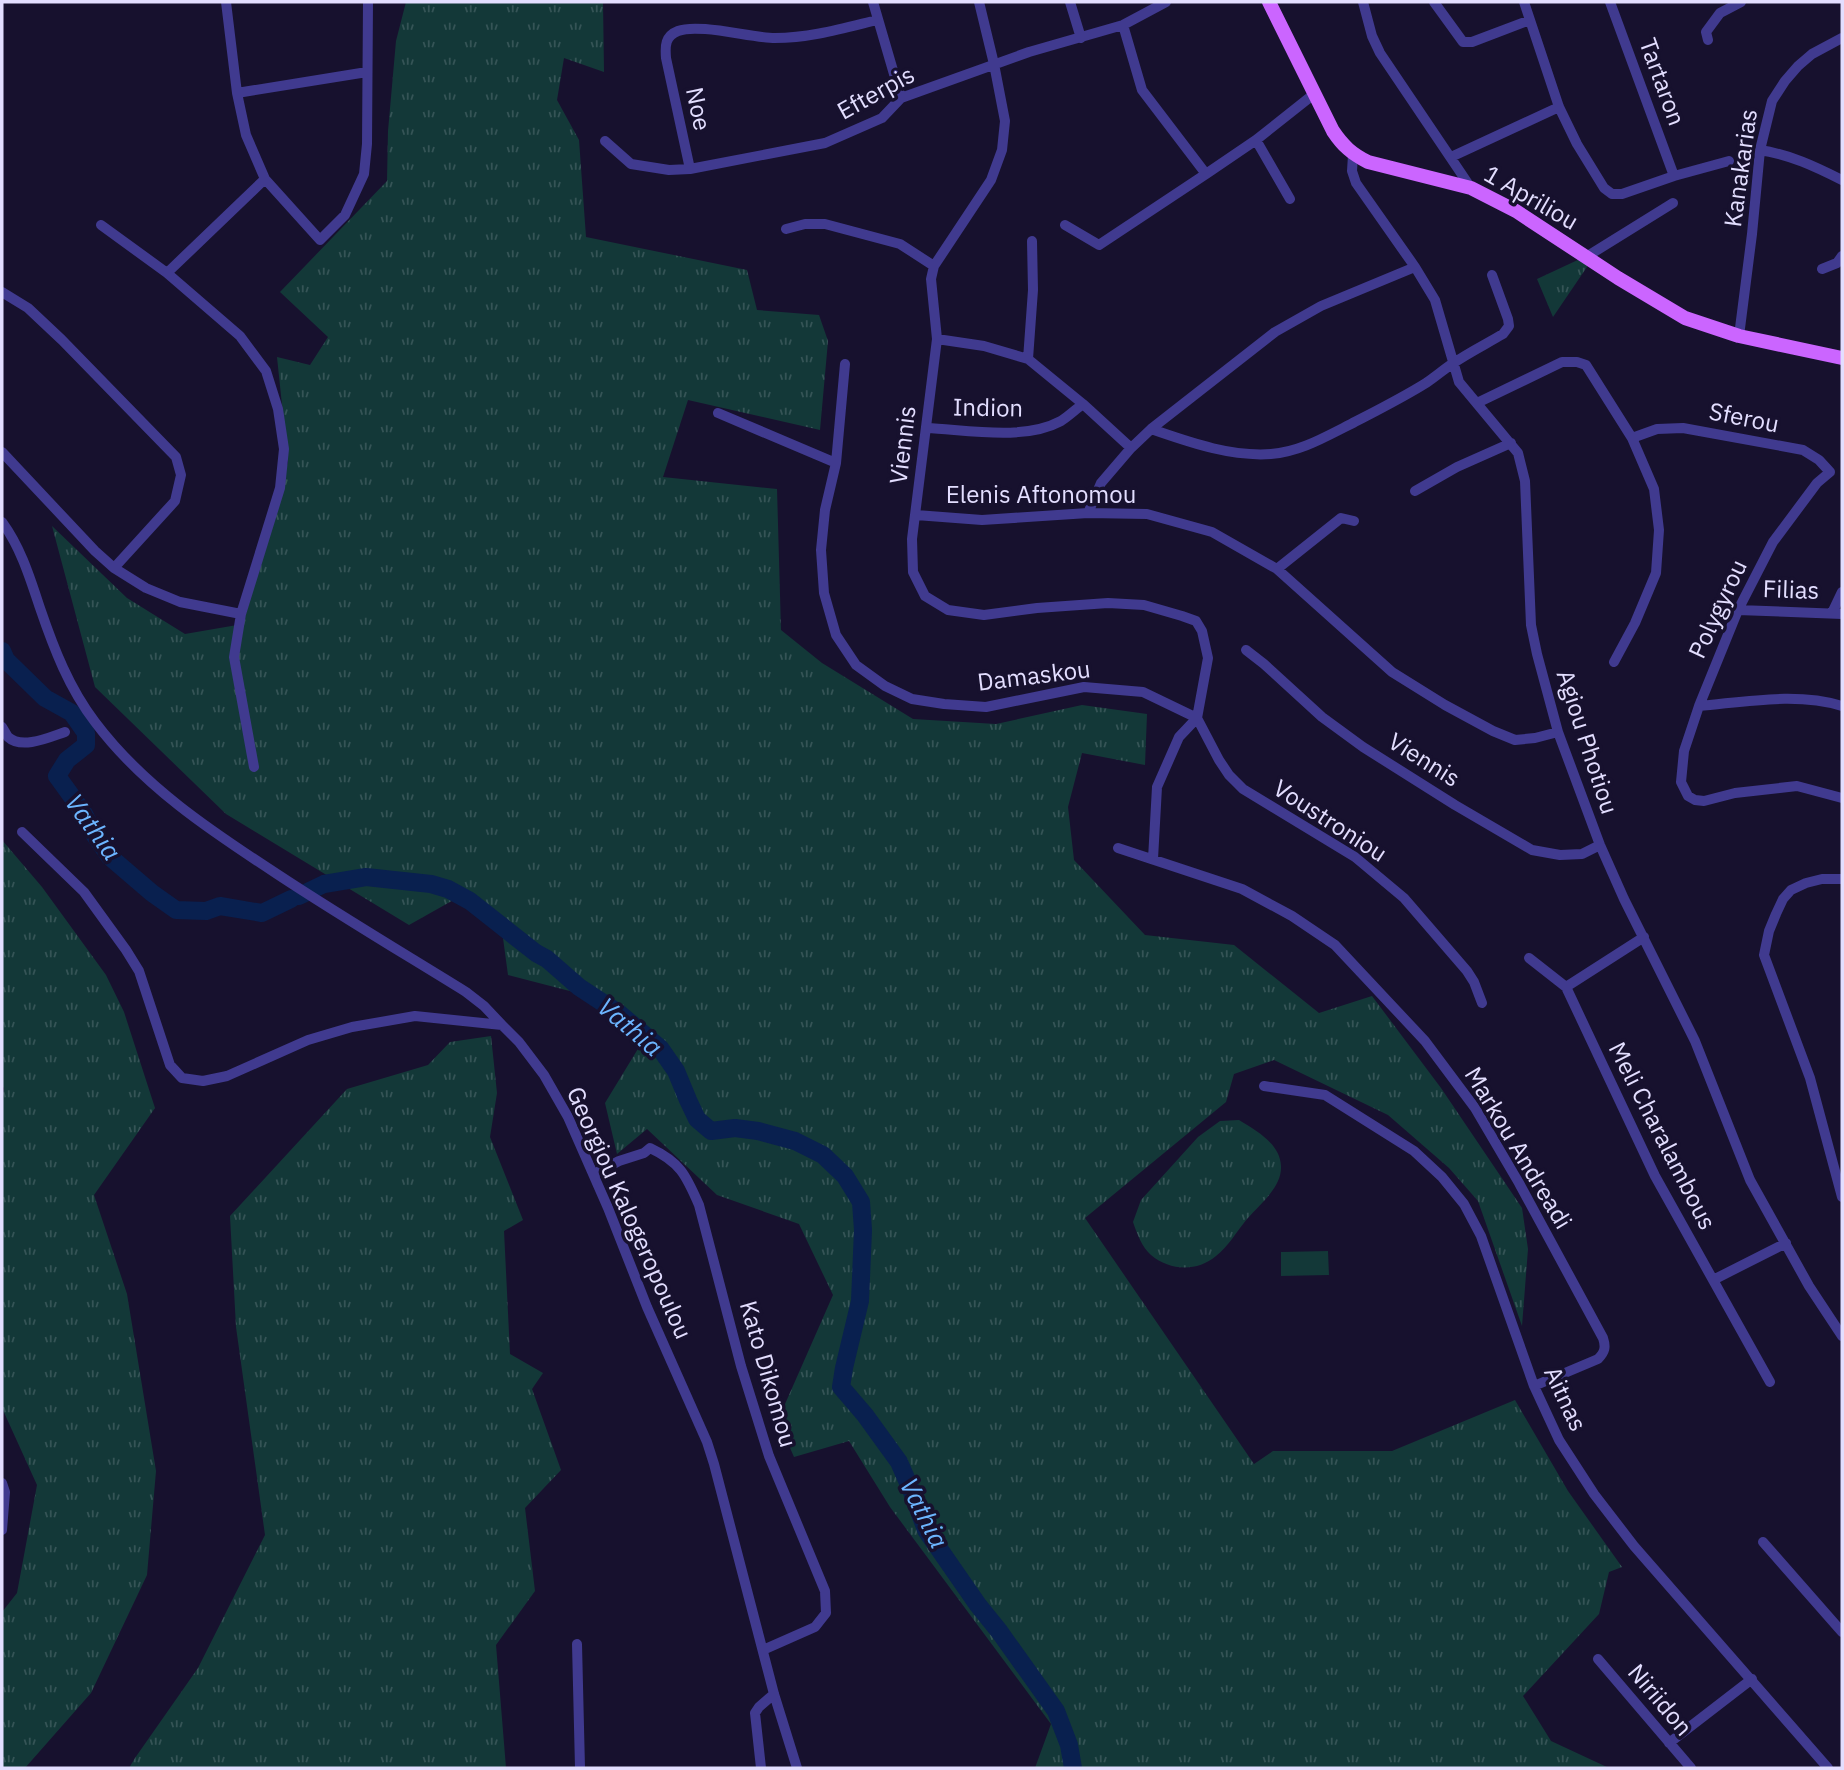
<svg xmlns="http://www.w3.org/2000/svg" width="1844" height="1770" font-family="'IBM Plex Sans',sans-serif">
<defs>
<pattern id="grass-tufts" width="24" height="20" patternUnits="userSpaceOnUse" patternTransform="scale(1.75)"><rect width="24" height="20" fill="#133838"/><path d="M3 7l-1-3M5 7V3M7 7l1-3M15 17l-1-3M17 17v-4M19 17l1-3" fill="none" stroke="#355456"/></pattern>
</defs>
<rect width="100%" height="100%" fill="#17112e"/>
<path fill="url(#grass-tufts)" d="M406,2H603L604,72L564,58L557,100L579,140L586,237L747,270L757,310L819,315L828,341L820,430L688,400L663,477L777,489L781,630L822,663L913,719L996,724L1082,705L1147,714L1145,765L1082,753L1068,807L1074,860L1145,935L1234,945L1319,1013L1372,996L1441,1088L1522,1208L1528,1249L1522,1326L1478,1201L1449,1168L1388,1115L1274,1060L1234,1074L1226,1102L1085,1218L1254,1464L1273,1451H1392L1515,1400L1568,1491L1622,1567L1609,1572L1599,1614L1523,1696L1551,1741L1609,1768H1035L1051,1724L890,1507L849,1441L794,1457L778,1420L833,1295L799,1224L717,1195L647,1129L617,1154L605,1103L647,1034L612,1002L508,975L503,938L457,898L409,925L226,814L95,687L52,526L127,598L185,634L243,624L288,462L277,357L310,365L328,337L280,292L387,181L388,131L396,41Z
M1582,258L1589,264L1553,317L1537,279Z
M2,840L42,887L106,975L124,1012L155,1108L94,1195L127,1294L156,1471L147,1575L91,1693L25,1768H2V1612L17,1593L37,1485L2,1408V1100L4,1088L2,1086Z
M491,1036L497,1093L490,1137L523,1220L504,1231L510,1354L543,1373L532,1389L561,1470L525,1508L535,1591L496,1645L506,1768H129L135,1758L198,1668L265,1535L236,1327L230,1216L347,1089L428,1065L450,1042Z
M1239,1120C1255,1130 1280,1143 1281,1166C1282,1187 1260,1204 1247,1219C1237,1231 1228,1247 1216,1256C1197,1272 1170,1271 1151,1255C1142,1247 1137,1234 1133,1222L1141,1200L1198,1137L1220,1121Z"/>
<path fill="#133838" d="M1328,1251L1329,1275L1281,1276V1252Z"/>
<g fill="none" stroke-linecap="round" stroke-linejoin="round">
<path stroke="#09204f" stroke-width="2.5" d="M291,899L299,896"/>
<path stroke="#09204f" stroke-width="18" d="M2,651L6,660L45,698L72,713L86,733V745L67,760L57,776L83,812L94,834L110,857L152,893L176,910L206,911L220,906L262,913L291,899
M299,896L324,884L366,877L431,884L448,889L470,901L536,953L547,959L579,987L620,1014L660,1048L676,1071L688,1100L697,1119L711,1131L735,1128L758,1131L795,1141L823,1155L845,1176L861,1202L863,1230L860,1301L844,1368L841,1387L865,1415L899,1462L912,1492L926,1530L978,1605L999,1631L1056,1711L1069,1745L1073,1768"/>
<path stroke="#403a8f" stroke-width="10" d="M226,2L237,93L246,135L265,179L320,240L345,215L364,174L367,144L368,2
M873,2L901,98
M979,2L994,64L1005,121L1002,150L991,180L934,266L931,279L937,339L912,539L913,572L925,596L948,610L984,615L1037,608L1108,603L1144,605L1182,616L1196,621L1202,631L1208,658L1197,718L1219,760L1229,775L1243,789L1355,857L1404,898L1467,971L1474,982L1482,1003
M1070,2L1081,38
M1363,2L1372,36L1380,53L1471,188
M1434,2L1463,42H1472L1530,20
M1524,2L1559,107L1577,144L1604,188L1612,194H1622L1674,176L1729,161
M1610,2L1674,176
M1708,40L1706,32L1720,13L1741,2
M237,93L367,72
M605,141L631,164L669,170L690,169L825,143L882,118L901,98L1029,52L1123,25L1166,2
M1760,150C1791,155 1814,166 1842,180
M1353,155L1352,171L1356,183L1415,267L1435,300L1459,382L1518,453L1525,481L1531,625L1537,654L1558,732L1600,845L1624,899L1695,1041L1750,1180L1809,1286L1842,1336
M1451,157L1559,107
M690,169L666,58C665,46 665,36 678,31C699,23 751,38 775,38C810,38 844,28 877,20
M1206,174L1256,140
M1290,199L1256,140L1314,94
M101,225L167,273L240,336L266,371L278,409L284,449L280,488L241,614L234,657L254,767
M1065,225L1099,245L1206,174L1142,90L1123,25
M786,229L805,224H825L900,244L934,266
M1586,257L1673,203
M1822,269L1837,263L1842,256
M167,273L265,179
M2,292L28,308L62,340L176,457L181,475L175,501L114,568
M1739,336L1752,234L1760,150L1772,101L1785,81L1798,66L1812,54L1842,38
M937,339L984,346L1028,359L1083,404L1131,448
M1028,359L1033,290L1032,241
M845,364L836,463L825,510L821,550L824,593L836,635L856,665L885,686L912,699L944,704L986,707L1084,687L1143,692L1197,718
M1477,403L1562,362H1577L1586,365L1632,438L1654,489L1659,530L1656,573L1635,623L1614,662
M718,413L836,463
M927,428C968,430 1024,441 1061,421C1069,416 1076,409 1083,404
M1151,429C1189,442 1230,457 1271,454C1300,452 1325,437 1351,424C1376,411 1402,398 1426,383C1435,377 1443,370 1452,364C1468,353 1486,344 1503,334L1509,326L1508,319L1492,275
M1632,438L1657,429L1683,428L1803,450L1819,460L1830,472
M2,452L95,551L114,568L146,588L180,602L241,614
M1830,472L1817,483L1773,542L1738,610L1699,706L1684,751L1681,782L1688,796L1695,800L1704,801L1735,793L1797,786L1842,798
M1415,491L1457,467L1511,443
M1088,513L1101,483L1131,448L1151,429L1275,332L1321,306L1415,267
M916,515L982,520L1088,513L1147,514L1212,532L1277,569L1392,672L1445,705L1493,731L1515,740L1535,738L1558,732
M2,522C21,548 30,578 40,608C54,649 69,688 95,722C143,786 211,831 277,874C339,915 403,953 466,992L484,1006L502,1025L519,1042L544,1075L568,1117L608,1208L647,1307L707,1442L714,1464L774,1694L797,1768
M1277,569L1341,518L1354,521
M1738,610L1842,614
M1832,613L1842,592
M1246,650L1264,664L1322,717L1363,747L1455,805L1532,850L1560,855L1582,854L1600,845
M1699,706C1745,702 1797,692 1842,706
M2,727C4,730 6,734 8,737C22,750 50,737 65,732
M22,832L84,892L126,950L139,971L170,1065L182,1078L203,1081L227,1076L308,1040L352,1027L415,1016L502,1025
M1118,848L1242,889L1292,916L1335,945L1425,1041L1475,1108L1519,1183L1603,1338C1606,1347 1605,1352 1598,1359L1534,1386
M1153,859L1157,787L1179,737L1197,718
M1842,879H1822L1806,883L1791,890L1783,899L1776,914L1769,931L1764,955L1810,1078L1842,1197
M1644,937L1566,987L1655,1176L1770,1382
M1529,958L1566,987
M1264,1086L1325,1095L1414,1151L1442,1177L1464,1204L1481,1236L1534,1386L1559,1440L1594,1494L1634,1546L1828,1768
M594,1174L619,1161L644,1153L650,1148C680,1162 686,1175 699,1205L741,1366L769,1456L825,1591L826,1613L815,1627L763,1650
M1713,1280L1786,1243
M2,1483L5,1492L2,1530
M1763,1542L1842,1632
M577,1644L580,1768
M1598,1659L1691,1768
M1669,1743L1752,1679
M761,1768L755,1713L759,1707L774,1694"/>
<path stroke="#cb65ff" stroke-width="14" d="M1269,2L1333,131C1343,146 1352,154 1368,162L1471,188L1516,211L1618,278L1685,318L1739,336L1842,358"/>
</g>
<g text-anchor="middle" stroke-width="7" stroke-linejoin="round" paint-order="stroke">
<g font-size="24" fill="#e3deff" stroke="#17112e">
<text transform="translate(1662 82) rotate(70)" y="8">Tartaron</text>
<text transform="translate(876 93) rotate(-29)" y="8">Efterpis</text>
<text transform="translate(698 109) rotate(78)" y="8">Noe</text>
<text transform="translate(1741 168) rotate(-82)" y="8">Kanakarias</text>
<text transform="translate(1531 198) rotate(30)" y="8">1 Apriliou</text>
<text transform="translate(988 408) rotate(1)" y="8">Indion</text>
<text transform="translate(1744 418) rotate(11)" y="8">Sferou</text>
<text transform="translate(903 445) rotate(-83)" y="8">Viennis</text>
<text x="1041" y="503">Elenis Aftonomou</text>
<text transform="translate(1791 590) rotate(2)" y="8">Filias</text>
<text transform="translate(1718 609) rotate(-65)" y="8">Polygyrou</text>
<text transform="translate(1034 676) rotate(-7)" y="8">Damaskou</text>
<text transform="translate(1587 742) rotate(72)" y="8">Agiou Photiou</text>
<text transform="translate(1424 760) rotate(32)" y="8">Viennis</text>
<text transform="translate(1330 821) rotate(33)" y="8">Voustroniou</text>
<text transform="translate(1662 1136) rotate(63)" y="8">Meli Charalambous</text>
<text transform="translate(1518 1148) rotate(59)" y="8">Markou Andreadi</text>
<text transform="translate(629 1213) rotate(66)" y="8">Georgiou Kalogeropoulou</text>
<text transform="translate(768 1374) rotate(74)" y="8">Kato Dikomou</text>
<text transform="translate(1565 1399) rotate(65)" y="8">Aitnas</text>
<text transform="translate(1660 1700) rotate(50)" y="8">Niriidon</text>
</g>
<g font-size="26" font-style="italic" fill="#6cb5ff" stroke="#17112e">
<text transform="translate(93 827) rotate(54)" y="9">Vathia</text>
<text transform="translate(630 1027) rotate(40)" y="9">Vathia</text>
<text transform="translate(924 1513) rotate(63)" y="9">Vathia</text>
</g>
</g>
<rect width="1844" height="1770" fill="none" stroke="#e3deff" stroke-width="7"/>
</svg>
